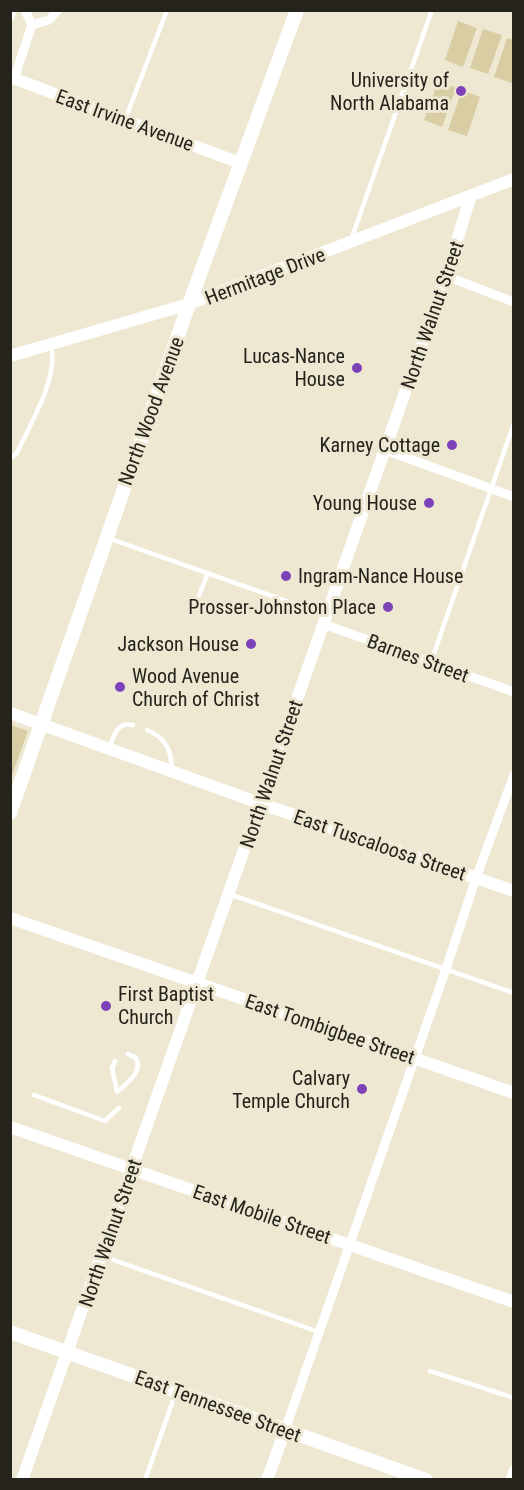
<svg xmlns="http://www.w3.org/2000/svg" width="524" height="1490" font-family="'Roboto Condensed',sans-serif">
<rect width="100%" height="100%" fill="#eee8d3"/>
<path fill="#d9cda4" d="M458,21L477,28L463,67L445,60Z
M483,29L502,35L488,74L470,68Z
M507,38L513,40L512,83L494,77Z
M438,81L456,88L442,127L424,120Z
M462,90L480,97L467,136L448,130Z
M11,725L28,731L11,778L10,725Z"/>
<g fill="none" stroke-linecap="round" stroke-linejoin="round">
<path stroke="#fff" stroke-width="4.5" d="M10,21L15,10
M125,120L167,10
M351,240L432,10
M10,459L17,453C30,424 59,378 51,346
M108,538L326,615
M196,603L208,573
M431,662L514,423
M147,730C166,738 171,750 172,769
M109,748C114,735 117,722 133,725
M229,894L514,993
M115,1061L112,1068L117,1092C127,1083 143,1072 136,1058L128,1054
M34,1095L105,1121L119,1108
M102,1256L319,1332
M430,1371L514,1398
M145,1480L176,1392"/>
<path stroke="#fff" stroke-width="9" d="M25,10L32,25L49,20L58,10
M14,79L32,25
M446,276L514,302
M385,450L514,497
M323,624L514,692
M285,1430L446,969L476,878L514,775
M510,1480L514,1469"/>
<path stroke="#fff" stroke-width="12" d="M10,77L240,163
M10,356L189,304L514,179
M10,713L262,804L514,891
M10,918L514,1093
M10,1127L514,1302
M22,1480L446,276L471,195
M267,1480L285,1430"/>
<path stroke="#fff" stroke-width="14" d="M10,813L189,304L297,10
M10,1332L426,1480"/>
</g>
<g fill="#7e42b8" stroke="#eee8d3" stroke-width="2">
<circle cx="461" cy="91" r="6"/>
<circle cx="357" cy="368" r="6"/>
<circle cx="452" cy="445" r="6"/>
<circle cx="429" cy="503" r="6"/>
<circle cx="286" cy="576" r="6"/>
<circle cx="388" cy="607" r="6"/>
<circle cx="251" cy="644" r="6"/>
<circle cx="120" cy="687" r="6"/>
<circle cx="106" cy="1006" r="6"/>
<circle cx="362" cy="1089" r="6"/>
</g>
<g text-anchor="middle" stroke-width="6" stroke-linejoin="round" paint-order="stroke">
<g font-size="20" fill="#25231b" stroke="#eee8d3" text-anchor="end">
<text x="449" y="87">University of<tspan x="449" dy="23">North Alabama</tspan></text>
<text x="345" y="363">Lucas-Nance<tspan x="345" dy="23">House</tspan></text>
<text x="440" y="452">Karney Cottage</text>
<text x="417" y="510">Young House</text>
<text x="298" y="583" text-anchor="start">Ingram-Nance House</text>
<text x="376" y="614">Prosser-Johnston Place</text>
<text x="239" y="651">Jackson House</text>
<text x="132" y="683" text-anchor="start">Wood Avenue<tspan x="132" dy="23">Church of Christ</tspan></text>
<text x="118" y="1001" text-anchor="start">First Baptist<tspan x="118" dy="23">Church</tspan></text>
<text x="350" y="1085">Calvary<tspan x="350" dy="23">Temple Church</tspan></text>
</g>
<g font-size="20" fill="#25231b" stroke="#eee8d3">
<text transform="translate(125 120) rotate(20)" y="7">East Irvine Avenue</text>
<text transform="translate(265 276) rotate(-21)" y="7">Hermitage Drive</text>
<text transform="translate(432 315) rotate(-71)" y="7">North Walnut Street</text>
<text transform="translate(151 411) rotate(-70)" y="7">North Wood Avenue</text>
<text transform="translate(418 658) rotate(20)" y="7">Barnes Street</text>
<text transform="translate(271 774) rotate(-71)" y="7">North Walnut Street</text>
<text transform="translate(380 845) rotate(19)" y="7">East Tuscaloosa Street</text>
<text transform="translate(330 1029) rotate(19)" y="7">East Tombigbee Street</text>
<text transform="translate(262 1214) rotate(19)" y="7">East Mobile Street</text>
<text transform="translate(110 1233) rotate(-71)" y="7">North Walnut Street</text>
<text transform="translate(218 1406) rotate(20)" y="7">East Tennessee Street</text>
</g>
</g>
<rect width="524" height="1490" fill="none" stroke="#25231b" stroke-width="24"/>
</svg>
